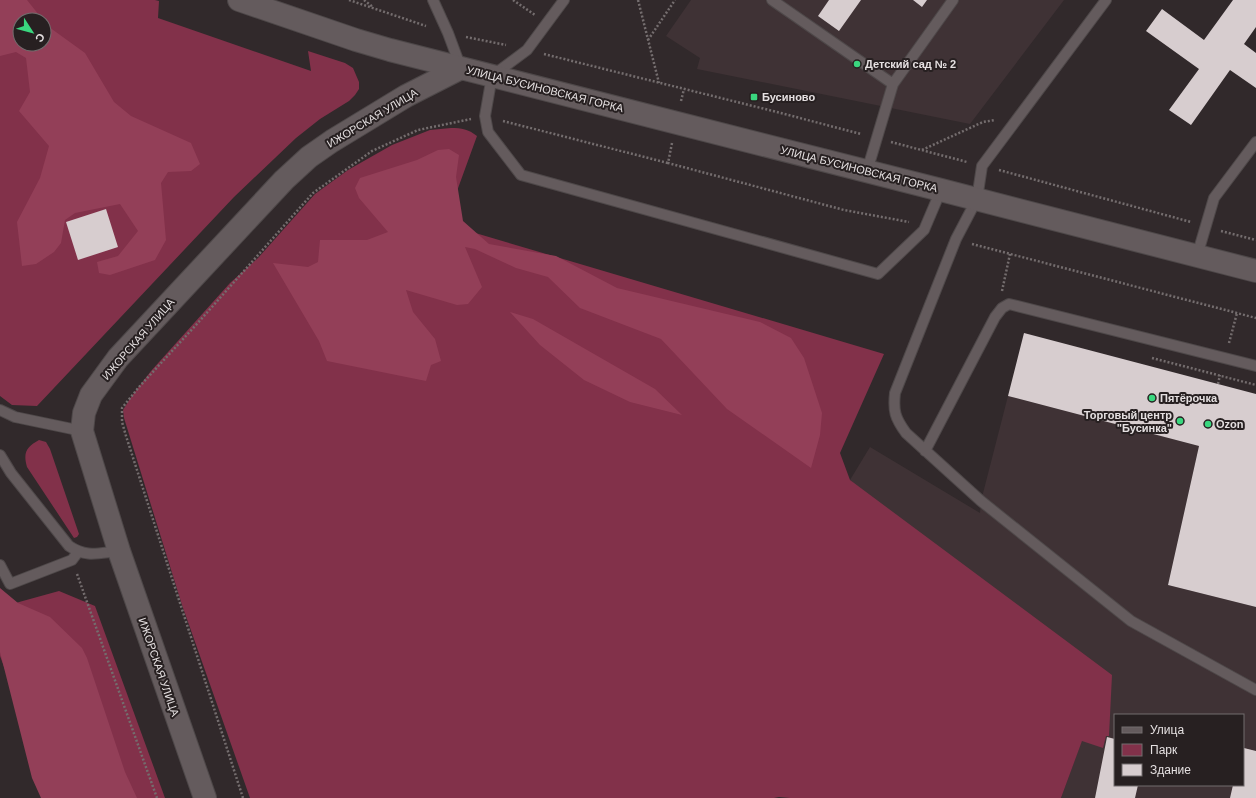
<svg xmlns="http://www.w3.org/2000/svg" width="1256" height="798" font-family="Arial,sans-serif">
<rect width="100%" height="100%" fill="#31292b"/>
<path fill="#3f3235" fill-rule="evenodd" d="M691,0H1064L970,124L697,69L700,58L666,36Z
M1008,396L1199,446L1168,585L1256,607V798H1061L1082,740L1106,735L1108,736L850,480L870,447L980,513L981,501ZM1115,715H1243V785H1115Z"/>
<path fill="#82314a" fill-rule="evenodd" d="M0,0H155L159,1L158,18L311,71L308,51L345,63L353,68L359,82V89L355,95L349,101L320,119L296,138L234,197L37,406L12,405L0,396ZM20,20H44V44H20Z
M451,128C462,128 468,129 477,136L445,224L884,354L840,453L850,480L1112,675L1109,736H1106L1103,748L1082,741L1061,798H790L779,797L774,798H250L182,605L124,418L123,410L131,397L151,371L230,283L258,258L315,194L348,170L392,145L430,130Z
M39,440L46,442L50,449L79,534L77,537L74,538L27,467C23,453 26,447 39,440Z
M59,591L95,606L165,798H53L0,656V606L1,607Z"/>
<path fill="#933f58" d="M0,0H27L43,20H20V44H44V21L49,27L85,53L114,102L131,116L191,143L200,164L191,171L168,172L161,183L166,240L155,260L110,275L99,273L97,262L118,256L138,231L120,204L75,213L65,220L61,243L54,252L36,264L22,266L17,222L40,178L49,146L19,111L30,92L26,58L16,52L0,56Z
M449,149L459,155L456,177L463,221L489,244L556,256L617,288L760,322L791,338L804,358L822,413L820,435L811,468L727,409L661,339L580,308L548,277L516,268L475,249L465,247L482,287L468,304L457,305L406,290L413,312L435,339L441,361L431,365L426,381L327,361L319,341L273,263L308,267L318,262L320,240H367L388,232L359,198L355,188L360,178L417,160L438,150Z
M510,312L533,319L655,389L682,415L630,402L584,380L540,345Z
M0,588L18,603L50,617L82,648L87,658L125,772L137,798H41L32,778L0,652Z"/>
<path fill="#d7cdcf" d="M829,0H861L839,31L818,16Z
M913,0H927L922,7Z
M1233,0H1256V27L1244,44L1256,53V88L1230,70L1191,125L1169,110L1199,69L1146,31L1162,9L1204,40Z
M106,209L118,247L78,260L66,222Z
M1024,333L1256,394V607L1168,585L1199,446L1008,396Z
M1107,737L1115,739V785H1138L1135,798H1095Z
M1244,748L1256,751V798H1230L1233,785H1243Z"/>
<g fill="none" stroke-linecap="round" stroke-linejoin="round">
<g stroke="#4e4849" stroke-width="12">
<path id="service" d="M433,0L448,33L461,68
M564,0L527,50L492,76L485,116L488,132L521,175L878,274L924,230L941,190
M772,0L893,84
M1106,0L982,166L977,199L956,239L895,393C893,411 895,418 906,433L981,501L1131,621L1256,690
M867,171L893,84L953,0
M1197,256L1214,198L1256,142
M0,410L15,417L82,431
M925,451L995,317L1002,308L1009,304L1256,366
M0,455L11,473L69,546C87,558 98,553 119,551
M0,565L10,584L72,560L78,552"/>
</g>
<g stroke="#4e4849" stroke-width="24">
<path id="tertiary" d="M239,0L356,40L390,50L941,190L1256,271
M205,798L119,551L82,431L84,413L91,395L118,358L284,180L309,157L332,141L406,96L461,68"/>
</g>
<path stroke="#746d6e" stroke-width="2.5" stroke-dasharray="2 2" stroke-linecap="butt" d="M349,0L426,26
M364,0L373,7
M513,0L535,15
M638,0L659,83
M466,37L506,45
M648,40L675,0
M544,54L773,111L861,134
M681,101L684,89
M503,121L668,163
M891,142L967,162
M672,143L668,163L844,210L909,222
M922,150L983,122L995,120
M999,170L1191,222
M1221,231L1256,240
M972,244L1256,318
M1002,291L1010,254
M1229,343L1237,313
M1152,358L1256,385
M1218,384L1220,375
M77,574L157,798
M243,798L126,436L122,422V408L139,387L196,325L313,193L372,151L418,130L471,119"/>
<use href="#service" stroke="#645b5d" stroke-width="10"/>
<use href="#tertiary" stroke="#645b5d" stroke-width="22"/>
</g>
<g fill="#3ad77f" stroke="#272021" stroke-width="1.5">
<circle cx="857" cy="64" r="4"/>
<rect x="750" y="93" width="8" height="8" rx="2"/>
<circle cx="1152" cy="398" r="4"/>
<circle cx="1180" cy="421" r="4"/>
<circle cx="1208" cy="424" r="4"/>
</g>
<g text-anchor="middle" stroke-width="4" stroke-linejoin="round" paint-order="stroke">
<g font-size="11" font-weight="bold" fill="#e5e0e1" stroke="#272021" text-anchor="start">
<text x="865" y="68">Детский сад № 2</text>
<text x="762" y="101">Бусиново</text>
<text x="1160" y="402">Пятёрочка</text>
<text x="1172" y="419" text-anchor="end">Торговый центр<tspan x="1172" dy="13">"Бусинка"</tspan></text>
<text x="1216" y="428">Ozon</text>
</g>
<g font-size="11" fill="#e5e0e1" stroke="#272021">
<text transform="translate(545 89) rotate(14)" y="4">УЛИЦА БУСИНОВСКАЯ ГОРКА</text>
<text transform="translate(372 118) rotate(-31)" y="4">ИЖОРСКАЯ УЛИЦА</text>
<text transform="translate(859 169) rotate(14)" y="4">УЛИЦА БУСИНОВСКАЯ ГОРКА</text>
<text transform="translate(138 339) rotate(-49)" y="4">ИЖОРСКАЯ УЛИЦА</text>
<text transform="translate(159 667) rotate(71)" y="4">ИЖОРСКАЯ УЛИЦА</text>
</g>
</g>
<rect x="1114" y="714" width="130" height="72" fill="#272021" stroke="#736d6e"/>
<rect x="1122" y="727" width="20" height="6" fill="#645b5d" stroke="#736d6e"/>
<text x="1150" y="734" font-size="12" fill="#e5e0e1">Улица</text>
<rect x="1122" y="744" width="20" height="12" fill="#82314a" stroke="#736d6e"/>
<text x="1150" y="754" font-size="12" fill="#e5e0e1">Парк</text>
<rect x="1122" y="764" width="20" height="12" fill="#d7cdcf" stroke="#736d6e"/>
<text x="1150" y="774" font-size="12" fill="#e5e0e1">Здание</text>
<g transform="translate(32 32) rotate(126)"><circle r="19" fill="#272021" stroke="#736d6e"/>
<path d="M0-3L7 15L0 10L-7 15Z" fill="#3ad77f"/>
<text y="-6" font-size="11" font-weight="bold" text-anchor="middle" fill="#e5e0e1">С</text>
</g>
</svg>
